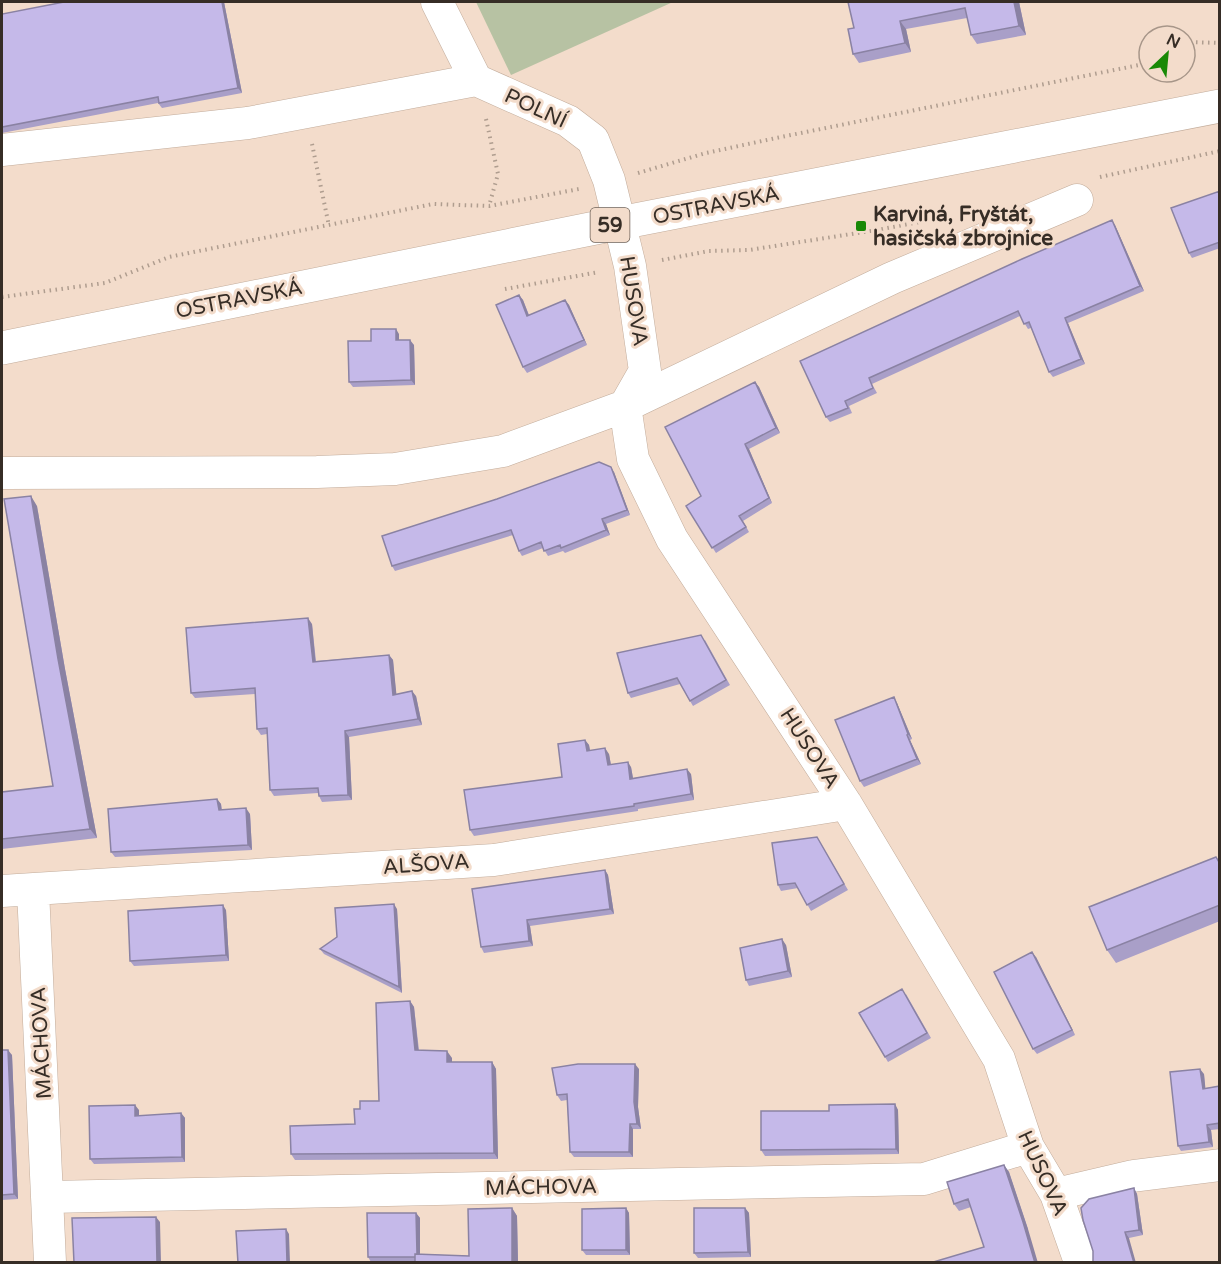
<svg xmlns="http://www.w3.org/2000/svg" width="1221" height="1264" font-family="'Varela Round',sans-serif">
<rect width="100%" height="100%" fill="#f3dccb"/>
<path fill="#b7c2a3" d="M476,2H673L511,75Z"/>
<g fill="none" stroke-linecap="round" stroke-linejoin="round">
<g stroke="#c2ac9b" stroke-width="33">
<path id="minor" d="M437,2L476,80L568,121L593,140L609,180L630,266L645,371L625,406L633,459L672,539L846,804L999,1059L1028,1147L1056,1194L1080,1262
M2,150L248,123L476,80
M2,473L317,472L395,469L503,451L625,406L892,278L1077,200
M33,890L50,1262
M2,891L494,860L846,804
M1056,1194L1133,1176L1220,1165
M49,1197L924,1179L1028,1147"/>
</g>
<g stroke="#c2ac9b" stroke-width="34">
<path id="major" d="M2,348L620,223L1220,106"/>
</g>
<path stroke="#af9d8f" stroke-width="4" stroke-dasharray="1.5 4.5" stroke-linecap="butt" d="M1185,45L1189,42L1220,43
M486,119L498,174L489,206
M312,144L329,226
M638,173L706,153L776,138L1149,63
M1100,177L1220,151
M662,260L709,251L749,250L877,230L951,216
M505,289L599,272
M2,297L105,283L169,257L433,204L489,206L579,189"/>
<use href="#minor" stroke="#fff" stroke-width="32"/>
<use href="#major" stroke="#fff" stroke-width="33"/>
</g>
<path fill="#a99fc8" d="M224,2L242,93L162,108L158,103L2,133V14Z
M848,2H1019L1026,35L977,44L971,35L967,18L906,29L911,52L859,63L853,54L854,28Z
M1220,191V248L1192,258L1189,253Z
M1115,225L1144,291L1068,323L1085,364L1053,377L1049,372L1031,328L1028,329L1020,316L872,384L877,393L849,406L852,413L830,422L826,417L800,361Z
M519,295L523,300L529,315L565,300L569,305L587,345L527,373L523,367Z
M399,334V340L414,345L415,385L353,387L349,382L371,341Z
M755,382L759,387L780,433L749,449L772,503L743,521L749,532L716,553L686,506L701,496Z
M614,472L630,515L606,524L610,535L565,553L563,551L548,556L543,548L522,556L519,551L513,535L395,571L392,566Z
M37,506L65,669L97,838L2,849V792L53,786Z
M312,624L316,661L389,655L393,660L396,694L416,696L422,725L349,737L352,800L322,802L319,796L318,793L274,796L270,790L267,734L261,735L257,729L255,694L195,698L191,693Z
M705,640L730,685L693,706L680,684L631,698L628,693Z
M897,703L912,739L910,740L921,764L864,787L860,781Z
M585,740L589,745L590,751L609,754L611,765L631,767L633,778L691,774L694,800L638,809V811L474,836L470,830L562,777Z
M217,799L221,804L222,810L250,814L252,850L115,857L111,852Z
M817,837L848,890L811,911L798,888L781,891L778,885Z
M1216,857L1220,861V921L1116,963L1107,950Z
M605,870L608,875L614,914L530,926L533,946L484,953L481,947Z
M397,909L402,993L324,954L320,949Z
M226,910L229,961L134,966L130,961Z
M786,945L792,977L749,986L746,980Z
M1036,957L1075,1035L1037,1054L1033,1049Z
M906,994L931,1038L888,1062L885,1057Z
M410,1001L414,1007L419,1050L452,1058V1062H492L496,1069L498,1159L295,1160L291,1154L355,1124L360,1109L379,1101Z
M2,1050L12,1055L18,1199L2,1200Z
M639,1069L638,1107L641,1129H633V1157H574L570,1152L567,1100L561,1101L557,1095Z
M1204,1074L1205,1088L1220,1086V1129L1211,1130L1213,1147L1181,1151L1178,1146Z
M895,1104L898,1110L899,1154L765,1156L761,1150L829,1111Z
M139,1110V1116L181,1113L185,1118V1162L94,1164L90,1159Z
M1004,1165L1009,1172L1028,1229L984,1247L971,1207L959,1211L954,1204Z
M1134,1188L1137,1194L1143,1235L1129,1238L1093,1251Z
M512,1208L517,1216L518,1263L371,1262L368,1257L416,1213L420,1218V1254L469,1256Z
M626,1208L629,1213L630,1255H586L582,1250Z
M745,1208L749,1213L751,1257L698,1258L694,1253Z"/>
<path fill="#8a82a3" d="M222,2H224L242,93L238,88Z
M1014,2H1019L1026,35L1019,26Z
M900,21L906,29L911,52L905,43Z
M1112,220L1115,225L1144,291L1140,286Z
M519,295L523,300L531,321L527,316Z
M565,300L569,305L587,345L584,340Z
M1065,318L1068,323L1085,364L1081,359Z
M396,329L399,334V345L396,340Z
M410,340L414,345L415,385L411,380Z
M755,382L759,387L780,433L776,428Z
M745,444L749,449L772,503L769,498Z
M611,467L614,472L630,515L627,510Z
M31,496L37,506L65,669L97,838L90,829L58,659Z
M602,519L606,524L610,535L606,530Z
M308,618L312,624L316,667L313,662Z
M389,655L393,660L397,700L393,695Z
M412,691L416,696L422,725L418,719Z
M894,697L897,703L912,739L908,734Z
M345,731L349,737L352,800L348,795Z
M907,735L910,740L921,764L917,759Z
M585,740L589,745L591,756L587,751Z
M605,748L609,754L612,771L608,765Z
M628,762L631,767L634,784L630,779Z
M687,769L691,774L694,800L691,794Z
M217,799L221,804L222,815L219,810Z
M246,808L250,814L252,850L248,845Z
M605,870L608,875L614,914L610,909Z
M394,904L397,909L402,993L399,987Z
M223,905L226,910L229,961L226,955Z
M527,920L530,926L533,946L529,941Z
M782,939L786,945L792,977L788,971Z
M1032,952L1036,957L1075,1035L1072,1030Z
M410,1001L414,1007L419,1056L415,1050Z
M8,1050L12,1055L18,1199L14,1194Z
M447,1051L452,1058V1068L447,1062Z
M492,1062L496,1069L498,1159L494,1153Z
M635,1064L639,1069L638,1107L641,1129L637,1124L634,1102Z
M1200,1069L1204,1074L1206,1094L1203,1089Z
M895,1104L898,1110L899,1154L896,1149Z
M135,1105L139,1110V1122L135,1116Z
M181,1113L185,1118V1162L182,1157Z
M630,1124L633,1129V1157L629,1152Z
M1207,1125L1211,1130L1213,1147L1209,1142Z
M1004,1165L1009,1172L1028,1229L1038,1263H1035Z
M1134,1188L1137,1194L1143,1235L1139,1230Z
M512,1208L517,1216L518,1263H512Z
M626,1208L629,1213L630,1255L626,1250Z
M745,1208L749,1213L751,1257L748,1252Z
M416,1213L420,1218V1262L417,1256Z
M156,1217L160,1222L161,1263H157Z
M286,1229L289,1234L290,1263H287Z
M1125,1232L1129,1238L1136,1263H1134Z"/>
<path fill="#c5b9e9" stroke="#8a82a3" stroke-width="1.5" d="M64,2H222L238,88L159,103L158,97L2,127V14Z
M848,2H1014L1019,26L971,35L965,8L900,21L905,43L853,54L848,29L854,28Z
M1220,191V242L1189,253L1171,208Z
M1112,220L1140,286L1065,318L1081,359L1049,372L1029,322L1024,324L1018,311L869,378L873,388L845,401L848,408L826,417L800,361L1022,259Z
M519,295L527,316L565,300L584,340L523,367L496,305Z
M371,329H396V340H410L411,380L349,382L348,341H371Z
M755,382L776,428L745,444L769,498L739,516L746,527L712,548L686,506L701,496L665,427Z
M599,462L611,467L627,510L602,519L606,530L561,548L560,545L544,551L541,542L519,551L511,530L392,566L382,536L497,499Z
M31,496L58,659L90,829L2,839V792L53,786L4,499Z
M308,618L313,662L389,655L393,695L412,691L418,719L345,731L348,795L319,796L318,788L270,790L267,728L257,729L255,688L191,693L186,628Z
M701,635L726,680L690,701L677,678L628,693L617,653Z
M894,697L908,734L907,735L917,759L860,781L835,720Z
M585,740L587,751L605,748L608,765L628,762L630,779L687,769L691,794L634,804V806L470,830L464,790L562,777L558,744Z
M217,799L219,810L246,808L248,845L111,852L108,809Z
M817,837L844,884L807,905L795,883L778,885L772,843Z
M1216,857L1220,864V905L1107,950L1089,907Z
M605,870L610,909L527,920L529,941L481,947L472,889Z
M394,904L399,987L320,949L337,937L335,908Z
M223,905L226,955L130,961L128,911Z
M782,939L788,971L746,980L740,948Z
M1032,952L1072,1030L1033,1049L994,972Z
M902,989L927,1033L885,1057L859,1013Z
M410,1001L415,1050L447,1051V1062H492L494,1153L291,1154L290,1126L355,1124L354,1109H360V1101H379L376,1003Z
M2,1050H8L14,1194L2,1195Z
M578,1064H635L634,1102L637,1124H630L629,1152H570L567,1094L557,1095L552,1068Z
M1200,1069L1203,1089L1220,1086V1123L1207,1125L1209,1142L1178,1146L1170,1072Z
M895,1104L896,1149L761,1150V1111H829V1105Z
M135,1105V1116L181,1113L182,1157L90,1159L89,1106Z
M1004,1165L1023,1222L1035,1263H930L984,1247L968,1199L954,1204L947,1182Z
M1134,1188L1139,1230L1125,1232L1134,1263H1093V1251L1083,1220L1081,1208L1089,1199Z
M512,1208V1263H415V1254L469,1256L468,1209Z
M626,1208V1250H582V1209Z
M694,1208H745L748,1252L694,1253Z
M367,1213H416L417,1254H415V1257H368Z
M156,1217L157,1263H74L72,1218Z
M286,1229L287,1263H238L236,1231Z"/>
<rect fill="#198906" stroke="#f3dccb" stroke-width="2" x="855" y="220" width="12" height="12" rx="3"/>
<g text-anchor="middle" stroke-width="6" stroke-linejoin="round" paint-order="stroke">
<rect fill="#f3dccb" stroke="#6f6258" stroke-width="1.5" x="590.5" y="208" width="39" height="34" rx="4.5"/>
<g font-size="20" font-weight="bold" fill="#362d26">
<text x="610" y="232">59</text>
</g>
<g font-size="21" fill="#362d26" stroke="#f3dccb">
<text transform="translate(536 108) rotate(25)" y="7">POLNÍ</text>
<text transform="translate(716 205) rotate(-11)" y="7">OSTRAVSKÁ</text>
<text transform="translate(239 299) rotate(-11)" y="7">OSTRAVSKÁ</text>
<text transform="translate(634 301) rotate(81)" y="7">HUSOVA</text>
<text transform="translate(810 748) rotate(57)" y="7">HUSOVA</text>
<text transform="translate(426 864) rotate(-4)" y="7">ALŠOVA</text>
<text transform="translate(41 1043) rotate(-93)" y="7">MÁCHOVA</text>
<text transform="translate(1043 1173) rotate(65)" y="7">HUSOVA</text>
<text transform="translate(541 1187) rotate(-1)" y="7">MÁCHOVA</text>
</g>
<g font-size="21" font-weight="bold" fill="#362d26" stroke="#f3dccb" text-anchor="start">
<text x="873" y="221">Karviná, Fryštát,<tspan x="873" dy="24">hasičská zbrojnice</tspan></text>
</g>
</g>
<rect width="1221" height="1264" fill="none" stroke="#362d26" stroke-width="6"/>
<g transform="translate(1167 54) rotate(26)"><circle r="28" fill="#f3dccb" stroke="#a79689" stroke-width="1.5"/>
<path d="M0-4.5L10 22L0 15L-10 22Z" fill="#198906"/>
<text y="-9" font-size="16" font-weight="bold" text-anchor="middle" fill="#362d26">N</text>
</g>
</svg>
